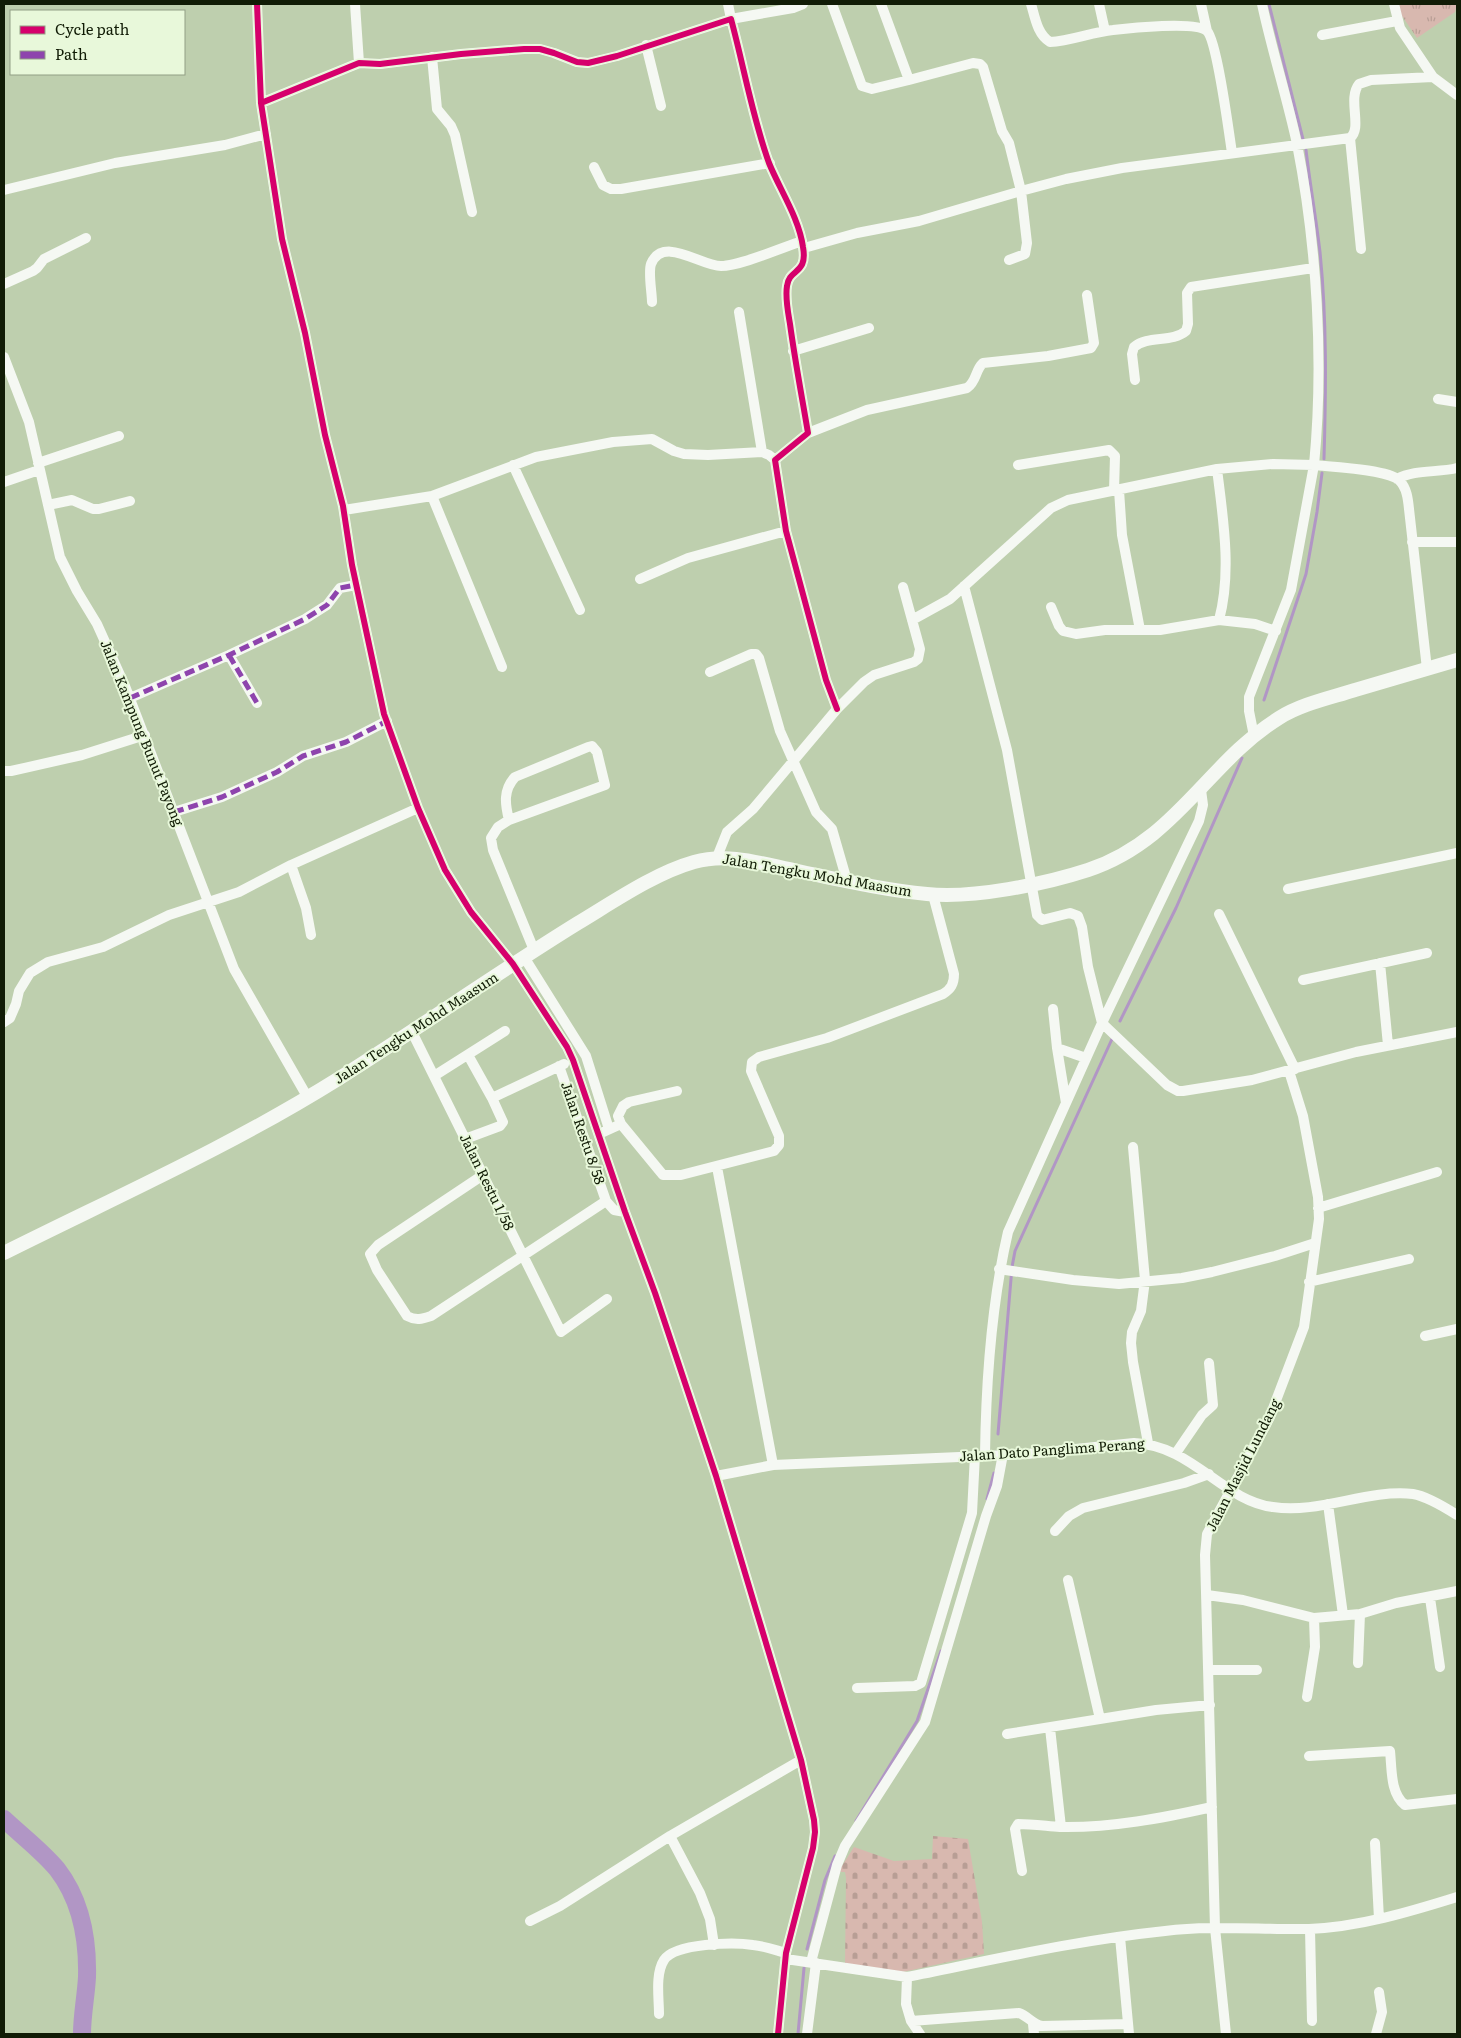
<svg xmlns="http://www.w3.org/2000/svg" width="1461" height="2038" font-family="Literata,serif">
<defs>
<pattern id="cemetery-stones" width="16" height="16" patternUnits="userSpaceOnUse" patternTransform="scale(1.25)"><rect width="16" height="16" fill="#d8b8af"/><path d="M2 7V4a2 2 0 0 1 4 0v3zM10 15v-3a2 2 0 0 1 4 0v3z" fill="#b89e95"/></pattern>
<pattern id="park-tufts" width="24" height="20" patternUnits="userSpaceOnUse" patternTransform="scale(1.25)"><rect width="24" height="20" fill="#d8b8af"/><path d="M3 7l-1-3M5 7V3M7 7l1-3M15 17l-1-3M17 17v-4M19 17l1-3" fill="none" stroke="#b89e95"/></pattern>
</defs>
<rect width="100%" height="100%" fill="#becfae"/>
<path fill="url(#cemetery-stones)" d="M933,1836L968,1839L982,1922L984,1954L903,1972L845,1964L846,1878L845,1872H841L840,1869L854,1847L894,1861L932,1859Z"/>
<path fill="url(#park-tufts)" d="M1399,4H1457L1455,12L1417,38L1400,13Z"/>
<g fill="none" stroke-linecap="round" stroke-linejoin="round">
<path stroke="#b196c5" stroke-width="3" d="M1269,4L1303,139
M1306,150C1310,184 1316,218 1320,252C1327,321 1326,390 1324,459
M1264,700L1306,574L1317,512L1322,473
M1120,1021L1176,908L1242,758
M998,1434L1012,1267L1015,1251L1112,1039
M987,1499L994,1473
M856,1821L917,1721L941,1651
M807,1949L825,1880L835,1856
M798,2034L804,1968"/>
<path stroke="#b196c5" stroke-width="18" d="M4,1819C21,1835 42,1851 57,1869C81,1900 88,1938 87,1977C86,1996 82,2015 82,2034"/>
<path stroke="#f5f8f3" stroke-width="10" d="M257,4L261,103L282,239L305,333L325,435L343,506L352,565L384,714L418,808L445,870L471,912L513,964L567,1047L573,1060L625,1212L655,1293L716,1476L801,1760L814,1820L815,1832L813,1848L786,1953L778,2034
M355,4L359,63
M728,4L731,19L793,8L803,4
M832,4L862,86L872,89L909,80
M881,4L909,80L973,63L980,64L983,67L1002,131L1009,143L1021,191L1027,243L1025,254L1009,260
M1031,4C1035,17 1037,34 1050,42C1071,41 1092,32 1113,30C1129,28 1197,21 1207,31C1217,41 1229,133 1232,153
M1099,4L1105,31
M1201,4L1207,31
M1394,4L1400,28L1433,77L1457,95
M1322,35L1397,21
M646,45L661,106
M432,57L437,109L451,126L455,135L472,212
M261,103L359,63L380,64L461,54L524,49H540L554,53L577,62L588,63L617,56L731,19C744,67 752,116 769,163C780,190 799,218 803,247C808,275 789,268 787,286C785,298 788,312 790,324C795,361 802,397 808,433L775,460L786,531L826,680L837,709
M1350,138L1361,249
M594,167L603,185L611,189H621L770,163
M4,190L115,163L225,145L266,134
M804,248L857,233L919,221L1021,191L1066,179L1122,168L1350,138C1363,128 1347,99 1359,84L1371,80L1433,77
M4,284L33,271L37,268L44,259L86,238
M652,302C652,293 648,272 651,264C663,235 701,266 721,266C740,266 781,248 802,241
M739,312L762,452
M793,351L869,328
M4,357L29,422L60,557L77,591L97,624L125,686L234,969L308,1098
M1135,380L1132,354L1134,347C1148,335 1172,343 1186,331L1188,324L1187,293L1191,287L1313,268
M1438,399L1457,402
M808,433L867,410L967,388C977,381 975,370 983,363L1048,356L1091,348L1094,343L1087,295
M38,463L119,436
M513,465L580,610
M1018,465L1109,450L1115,456L1114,491
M1217,469C1223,518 1232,572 1219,620
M1397,479C1415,469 1438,473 1457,468
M4,482L39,470
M1119,490L1122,535L1140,630
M432,496L502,667
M48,505L72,500L93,509H99L130,501
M344,510L432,496L536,457L613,442L652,439L674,451L684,454L708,455L762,452L769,455L775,460
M1412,542H1457
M640,579L688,558L786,531
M964,586L1007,750L1037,915L1042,920L1070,913L1078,916L1082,927L1088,967L1102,1023L1167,1085L1178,1091H1183L1252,1080L1356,1052L1457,1032
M1051,607L1059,626L1063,631L1076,634L1105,630H1160L1219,620L1255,624L1276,631
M912,620L950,599L1051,508L1068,500L1217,469L1273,464L1314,465C1324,362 1317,246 1297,144C1287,97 1272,51 1262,4
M229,655L257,703
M710,672L751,654H756L759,658L780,731L816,812L832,829L847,881
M130,698L229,655L305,619L327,605L340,588L356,585
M1254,736L1249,711V697L1291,590L1314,465C1332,467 1386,469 1399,480C1407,488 1408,499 1409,509L1427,669
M4,771H11L82,755L145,735
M174,812L222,797L277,772L303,756L346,742L387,721
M509,820C505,804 503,790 515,777L588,747L592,746L597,752L605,785L509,820L498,827L491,838L493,850L534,950
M717,857L727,832L753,809L837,709L864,682L874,675L914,662L918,659L920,649L903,587
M291,865L306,908L311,935
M1288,889L1457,853
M1219,914L1295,1069
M524,957L586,1056L609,1129
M1380,963L1388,1045
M1303,980L1427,953
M1053,1009L1057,1048L1066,1103
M4,1022L10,1018L16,1004L19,991L30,973L48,962L103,947L169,915L239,892L291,865L418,808
M412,1032L561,1332L607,1299
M1057,1048L1086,1058
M559,1066L606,1201L614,1210L625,1212
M434,1076L505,1031
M492,1098L564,1064
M621,1124L618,1116L623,1106L629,1102L677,1091
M599,1134L621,1124L663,1175H681L774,1151L779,1145V1136L751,1071L752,1062L759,1057L827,1038L943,994C951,989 954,984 954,974L933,895
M465,1139L500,1126L503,1122L492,1098L468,1055
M1133,1147L1145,1280L1141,1311L1132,1332L1131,1343L1133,1362L1148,1443
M717,1167L773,1465
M483,1175L378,1245L370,1254L377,1270L407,1316C416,1321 422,1319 431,1316L606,1201
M1318,1208L1437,1172
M999,1269L1073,1280L1119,1284L1182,1278L1212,1272L1275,1256L1315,1243
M1309,1282L1409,1259
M1425,1336L1457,1329
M1176,1453L1202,1415L1213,1405L1209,1363
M985,1455C986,1380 991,1305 1008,1232L1102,1023L1199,821L1203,805L1201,790
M716,1476L773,1465L1027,1454L1134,1443C1192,1445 1223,1501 1273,1507C1320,1514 1366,1489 1413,1494C1425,1496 1446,1508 1457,1515
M1328,1504L1343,1615
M1055,1531L1069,1516L1083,1508L1184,1483L1209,1474
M1068,1580L1100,1719
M1207,1595L1243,1600L1314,1618L1360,1614L1396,1603L1457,1591
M1430,1598L1440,1667
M1358,1663L1360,1614
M1209,1670H1257
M857,1688L915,1686L921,1683L972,1513L975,1455
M1307,1697L1315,1647L1314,1618
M1050,1728L1061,1827
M1007,1734L1156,1710L1210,1705
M1309,1756L1390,1751C1392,1769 1390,1793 1405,1805L1457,1799
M670,1836L700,1893L710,1919L714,1945
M1375,1843L1379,1919
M1022,1871L1015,1829L1018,1824C1032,1824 1046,1826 1060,1827C1111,1828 1163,1818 1212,1807
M530,1921L560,1906L670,1836L801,1760
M1310,1929L1312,2021
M1120,1937L1129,2034
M786,1959L907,1977
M811,1962L837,1865L845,1846L925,1722L986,1516L997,1486L1003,1454
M659,2014C659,1998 655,1974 664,1960C675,1943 734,1942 753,1945C764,1946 775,1950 786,1953
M911,2021L1019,2013C1028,2016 1032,2024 1042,2026L1128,2024
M1033,2024L1034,2034
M807,2034L816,1963
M920,2034L911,2021L906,2004L907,1977C992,1960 1078,1940 1165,1931C1213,1925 1261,1930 1309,1929C1359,1927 1409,1912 1457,1897
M1226,2034L1215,1928L1205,1555L1207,1534L1269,1419L1304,1327L1319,1219L1318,1197L1303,1116L1289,1071
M1376,2034L1382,2012L1379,1992"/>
<path stroke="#f5f8f3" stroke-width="14" d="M4,1253C116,1197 231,1146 338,1079C419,1028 497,973 578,923C613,902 655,873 694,862C729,852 763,864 798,871C841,880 884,890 927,894C972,899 1045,884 1088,870C1176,841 1207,763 1279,718C1301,704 1330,698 1355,690C1389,680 1423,670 1457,660"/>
<path stroke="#8e44ad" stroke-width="5" stroke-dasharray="10 5" stroke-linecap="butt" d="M229,655L257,703
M130,698L229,655L305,619L327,605L340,588L356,585
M174,812L222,797L277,772L303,756L346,742L387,721"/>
<g stroke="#e8f8da" stroke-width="9">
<path id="cycleway" d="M257,4L261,103L282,239L305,333L325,435L343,506L352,565L384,714L418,808L445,870L471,912L513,964L567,1047L573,1060L625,1212L655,1293L716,1476L801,1760L814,1820L815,1832L813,1848L786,1953L778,2034
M261,103L359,63L380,64L461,54L524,49H540L554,53L577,62L588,63L617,56L731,19C744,67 752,116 769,163C780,190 799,218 803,247C808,275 789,268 787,286C785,298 788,312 790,324C795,361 802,397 808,433L775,460L786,531L826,680L837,709"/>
</g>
<use href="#cycleway" stroke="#d6006c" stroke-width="6"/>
</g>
<g text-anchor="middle" stroke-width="4" stroke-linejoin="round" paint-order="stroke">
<g font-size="14" fill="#111c06" stroke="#e8f8da">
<text transform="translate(142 733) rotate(68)" y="5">Jalan Kampung Bunut Payong</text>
<text transform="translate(817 875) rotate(10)" y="5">Jalan Tengku Mohd Maasum</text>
<text transform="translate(416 1028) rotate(-33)" y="5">Jalan Tengku Mohd Maasum</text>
<text transform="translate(583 1133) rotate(71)" y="5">Jalan Restu 8/58</text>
<text transform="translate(487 1182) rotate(64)" y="5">Jalan Restu 1/58</text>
<text transform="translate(1052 1450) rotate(-4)" y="5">Jalan Dato Panglima Perang</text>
<text transform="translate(1243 1465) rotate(-63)" y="5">Jalan Masjid Lundang</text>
</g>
</g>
<rect width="1461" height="2038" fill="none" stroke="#111c06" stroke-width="10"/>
<rect x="10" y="10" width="175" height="65" fill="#e8f8da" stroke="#92a085"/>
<rect x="20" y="26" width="25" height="8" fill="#d6006c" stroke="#92a085"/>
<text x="55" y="35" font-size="15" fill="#111c06">Cycle path</text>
<rect x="20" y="51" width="25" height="8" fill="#8e44ad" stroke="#92a085"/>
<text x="55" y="60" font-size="15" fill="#111c06">Path</text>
</svg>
